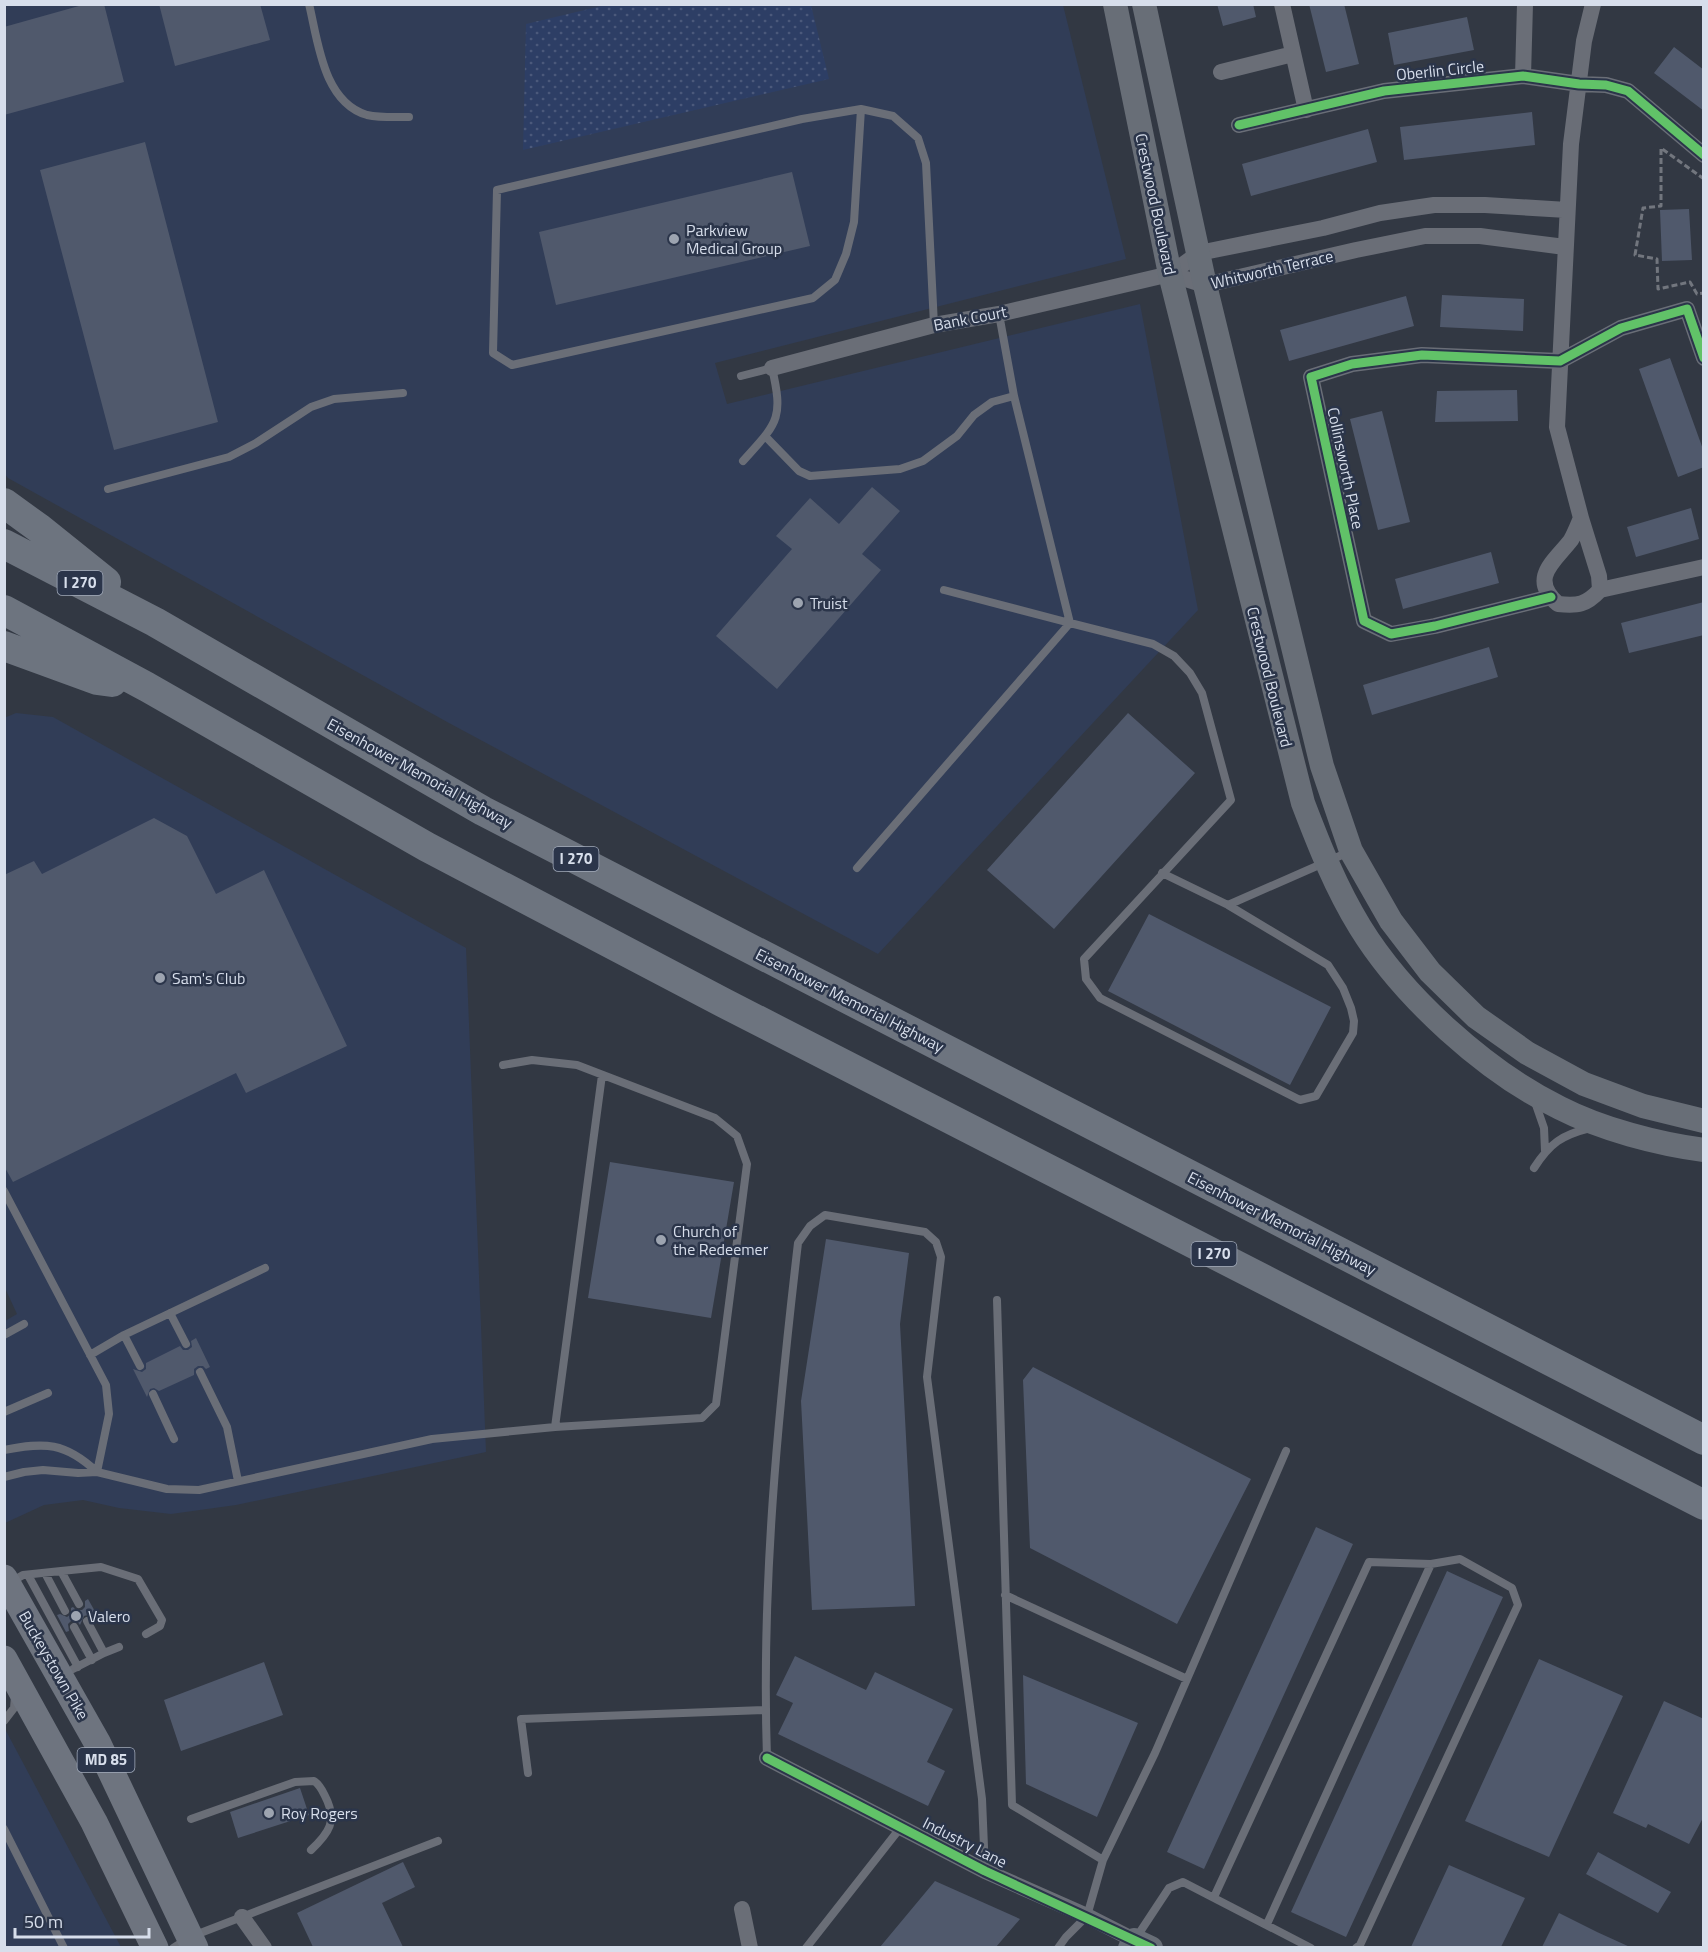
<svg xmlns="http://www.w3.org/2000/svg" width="1708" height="1952" font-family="'Titillium Web',sans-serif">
<defs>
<pattern id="grass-dots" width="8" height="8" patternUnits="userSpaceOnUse" patternTransform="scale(1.5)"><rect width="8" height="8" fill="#2d3e65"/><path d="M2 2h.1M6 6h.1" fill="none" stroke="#4b597b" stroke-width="1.8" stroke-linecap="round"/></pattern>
</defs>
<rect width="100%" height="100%" fill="#323843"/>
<path fill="#313d57" d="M4,5H1063L1126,259L715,363L727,404L1140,304L1198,610L878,954L449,723L8,478L4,473Z
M16,713L53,717L466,948L486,1452L236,1505L171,1514L119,1508L83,1500L44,1505L5,1523V1321L17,1314L5,1288L4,718Z
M5,1729L121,1947H5Z"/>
<path fill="url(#grass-dots)" d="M610,4L811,5L829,79L523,150L526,24Z"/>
<path fill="#50596c" d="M86,4H104L124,82L4,115V27Z
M159,4H260L270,40L175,66Z
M1217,4H1253L1256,17L1223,26Z
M1309,4H1344L1359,64L1326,72Z
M1467,17L1474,50L1394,65L1388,33Z
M1674,47L1704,70V111L1654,73Z
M1532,112L1535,145L1404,160L1400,127Z
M1368,129L1377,162L1251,196L1242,164Z
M145,142L218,422L114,450L40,170Z
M792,172L810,246L556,305L539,232Z
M1689,209L1692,260L1662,261L1660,210Z
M1442,295L1524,299L1523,331L1440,327Z
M1406,296L1414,326L1289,361L1280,330Z
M1670,358L1704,452V467L1678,477L1639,369Z
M1517,390L1518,421L1435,422L1437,391Z
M1382,411L1410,522L1378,530L1350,419Z
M872,487L900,511L862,554L881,570L777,689L716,636L792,549L776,536L810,498L839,524Z
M1691,508L1699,539L1636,557L1627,527Z
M1491,552L1499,583L1403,609L1395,579Z
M1704,602V635L1629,653L1621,623Z
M1489,647L1498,677L1372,715L1363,685Z
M1128,713L1195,773L1054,929L987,870Z
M154,818L187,836L216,894L264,870L347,1046L246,1093L236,1073L13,1182L4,1166V875L34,861L42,874Z
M1149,914L1331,1007L1290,1085L1108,991Z
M610,1162L734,1182L711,1318L588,1298Z
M826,1239L909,1253L900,1324L915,1606L812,1610L801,1401Z
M196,1338L210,1367L206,1369L203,1366H198L194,1369V1375L159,1391L154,1388L150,1389L147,1397L133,1369L142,1372L146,1369V1363L180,1346L183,1350H188L192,1347L191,1341Z
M1033,1367L1251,1479L1177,1624L1030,1548L1023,1380Z
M1316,1527L1353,1544L1204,1869L1167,1852Z
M1447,1571L1503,1597L1346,1937L1291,1912Z
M88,1599L97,1615L93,1618L88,1615L84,1616L80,1625L77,1621H71L68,1624L69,1631L66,1632L57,1615L60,1614L67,1617L71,1614V1608L73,1607L76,1610H82L85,1607V1601Z
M795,1656L866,1690L875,1672L953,1709L927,1762L945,1771L928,1806L778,1734L793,1703L776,1695Z
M1539,1659L1623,1696L1549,1857L1465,1821Z
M264,1662L283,1715L181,1751L164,1700Z
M1023,1675L1138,1723L1097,1817L1026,1784Z
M1664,1701L1704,1719V1816L1689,1844L1648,1824L1646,1828L1613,1813Z
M300,1788L309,1815L238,1838L230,1812Z
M1598,1852L1671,1892L1658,1913L1586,1874Z
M403,1862L415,1887L382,1903L403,1947H313L297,1913Z
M1449,1865L1525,1898L1501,1947H1411Z
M935,1881L1020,1919L996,1947H880Z
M1559,1913L1597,1932L1630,1947H1542Z"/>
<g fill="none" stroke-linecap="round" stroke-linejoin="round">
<path stroke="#72767e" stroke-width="3" stroke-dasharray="6 3" stroke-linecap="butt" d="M1704,179L1661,148V206L1643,208L1635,255L1657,259L1658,289L1690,282L1697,294L1704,293"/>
<path stroke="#6a6e77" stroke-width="8" d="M309,4C318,41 323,102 367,115C381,118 396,117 409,117
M861,109L854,222L846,254L835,280L813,298L512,365L493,353L497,190L802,119L861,109L893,116L918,138L926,163L934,325
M999,314L1014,396L1070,623L1153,644L1174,656L1190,673L1202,693L1231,800L1084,959L1086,979L1100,998L1300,1100L1316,1096L1353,1033L1354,1021L1351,1008L1343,988L1328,965L1228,905L1162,873
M741,376L772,368C784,420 777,423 743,461
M765,436L799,471L810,476L900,469L923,461L957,436L974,415L992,402L1014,396
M108,489L229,457L256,443L311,407L334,399L403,393
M857,868L1070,623L944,590
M1228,905L1351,851
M1535,1102L1544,1128L1545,1151
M1534,1168C1550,1143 1562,1135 1590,1128
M4,1191L106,1385L109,1414L97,1472
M997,1300L1012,1805L1103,1860
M170,1313L186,1344
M4,1335L24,1324
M124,1335L140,1366
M90,1355L124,1335L265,1268
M200,1372L227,1427L238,1481
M153,1394L174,1439
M4,1412L48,1393
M555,1427L602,1075
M4,1450C45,1442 65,1442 97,1472
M4,1477L24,1472L43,1470L78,1473L97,1472L167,1489L199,1490L432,1439L555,1427L702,1418L716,1404L747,1164L737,1136L715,1118L577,1065L532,1060L503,1065
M61,1571L101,1567L138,1579L162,1620L160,1626L146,1634
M45,1573L65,1611
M28,1575L78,1667
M11,1582L23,1575L61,1571L79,1604
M1005,1595L1187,1679
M74,1627L92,1660
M104,1653L119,1647
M73,1669L104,1653L87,1621
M4,1721L14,1708L15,1696
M767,1758C761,1586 778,1414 798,1243L810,1226L825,1215L925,1232L936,1242L941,1257L927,1377L982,1799L985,1871
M528,1773L521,1719L765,1710
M191,1819L295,1782L314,1781C320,1785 322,1790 325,1796C338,1821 329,1833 311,1850
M4,1829L64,1948
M1214,1897L1369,1562L1431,1564
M1267,1924L1431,1564L1460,1559L1512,1588L1518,1605L1360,1945L1356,1948
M1136,1938L1169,1888L1183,1882L1311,1948
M173,1948L190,1937L438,1841
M806,1948L901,1827
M1058,1948L1066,1937L1087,1916L1103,1860L1155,1753L1286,1451"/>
<path stroke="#6a6e77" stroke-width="16" d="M1282,4L1306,110
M1221,72L1293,54
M1523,76L1525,4
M1239,125L1384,91L1523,76L1579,84L1606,85L1628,91L1704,155
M1170,274L1205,285L1356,250L1425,236H1480L1565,247
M772,368L934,325L999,314L1170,274L1199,253L1323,228L1380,213L1434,205H1485L1567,210
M1581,518L1557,427L1571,144L1584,41L1593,4
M1581,518L1599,576L1600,590C1586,605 1578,606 1558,604C1528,578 1555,561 1571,540C1575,533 1578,525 1581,518Z
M1600,590L1704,567
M1551,597L1435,626L1391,634L1364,621L1311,377L1352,364L1422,355L1560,361L1621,328L1687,309L1704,358
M767,1758L985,1871L1087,1916L1134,1940
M742,1909L750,1948
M242,1917L264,1948"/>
<path stroke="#686e77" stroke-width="24" d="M1115,4L1170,274L1303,803C1319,845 1336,888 1360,927C1403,997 1486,1072 1560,1108C1601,1129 1658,1144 1704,1150
M1144,4L1205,285L1322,766L1351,851L1391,921L1430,972L1476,1017L1527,1053L1584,1084L1643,1106L1704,1121
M1130,1948L1134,1940L1151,1948"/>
<path stroke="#6e747f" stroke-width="27" d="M4,1578L98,1744L195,1948
M4,1659L94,1822L155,1948"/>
<path stroke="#6d747f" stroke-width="30" d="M4,503L40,529L106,582
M4,544L155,622L483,811L1704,1440
M4,610L147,687L427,847L724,1003L1704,1505
M4,646L97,680L112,682"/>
<g stroke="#2b354a" stroke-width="13">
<path id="cycleway" d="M1239,125L1384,91L1523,76L1579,84L1606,85L1628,91L1704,155
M1551,597L1435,626L1391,634L1364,621L1311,377L1352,364L1422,355L1560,361L1621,328L1687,309L1704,358
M767,1758L985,1871L1151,1948"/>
</g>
<use href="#cycleway" stroke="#61c268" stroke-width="9"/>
</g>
<g fill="#9da4b0" stroke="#2b354a" stroke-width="2">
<circle cx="674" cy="239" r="6"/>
<circle cx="798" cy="603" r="6"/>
<circle cx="160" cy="978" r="6"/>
<circle cx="661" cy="1240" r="6"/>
<circle cx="76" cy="1616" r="6"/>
<circle cx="269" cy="1813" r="6"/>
</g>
<g text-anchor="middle" stroke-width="5" stroke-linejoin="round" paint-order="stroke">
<g fill="#2b354a" stroke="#a3abbb" stroke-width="1.5">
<rect x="57.5" y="571" width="45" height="24" rx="4.5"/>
<rect x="553.5" y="847" width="45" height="24" rx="4.5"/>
<rect x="1191.5" y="1242" width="45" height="24" rx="4.5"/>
<rect x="77.5" y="1748" width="57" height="24" rx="4.5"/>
</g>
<g font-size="15" font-weight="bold" fill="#d7deeb">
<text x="80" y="588">I 270</text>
<text x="576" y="864">I 270</text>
<text x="1214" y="1259">I 270</text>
<text x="106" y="1765">MD 85</text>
</g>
<g font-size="16" fill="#d7deeb" stroke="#2b354a">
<text transform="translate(1440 70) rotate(-6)" y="6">Oberlin Circle</text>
<text transform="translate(1156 204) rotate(78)" y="6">Crestwood Boulevard</text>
<text transform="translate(1272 269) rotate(-13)" y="6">Whitworth Terrace</text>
<text transform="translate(970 318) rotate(-11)" y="6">Bank Court</text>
<text transform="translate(1346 468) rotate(78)" y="6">Collinsworth Place</text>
<text transform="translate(1270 677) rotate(76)" y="6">Crestwood Boulevard</text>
<text transform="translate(420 773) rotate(29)" y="6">Eisenhower Memorial Highway</text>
<text transform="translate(850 1000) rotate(27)" y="6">Eisenhower Memorial Highway</text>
<text transform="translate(1282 1223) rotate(27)" y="6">Eisenhower Memorial Highway</text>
<text transform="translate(54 1665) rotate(60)" y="6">Buckeystown Pike</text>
<text transform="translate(965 1842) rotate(27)" y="6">Industry Lane</text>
</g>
<g font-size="16" fill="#d7deeb" stroke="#2b354a" text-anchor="start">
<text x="686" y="236">Parkview<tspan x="686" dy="18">Medical Group</tspan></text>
<text x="810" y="609">Truist</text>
<text x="172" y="984">Sam's Club</text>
<text x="673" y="1237">Church of<tspan x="673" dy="18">the Redeemer</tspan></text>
<text x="88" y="1622">Valero</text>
<text x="281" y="1819">Roy Rogers</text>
</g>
</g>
<rect width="1708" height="1952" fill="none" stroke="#d7deeb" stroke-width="12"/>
<path d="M15 1928v9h134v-9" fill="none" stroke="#d7deeb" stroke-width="3"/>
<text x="24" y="1928" font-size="18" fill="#d7deeb" stroke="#2b354a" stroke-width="4.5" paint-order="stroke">50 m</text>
</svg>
